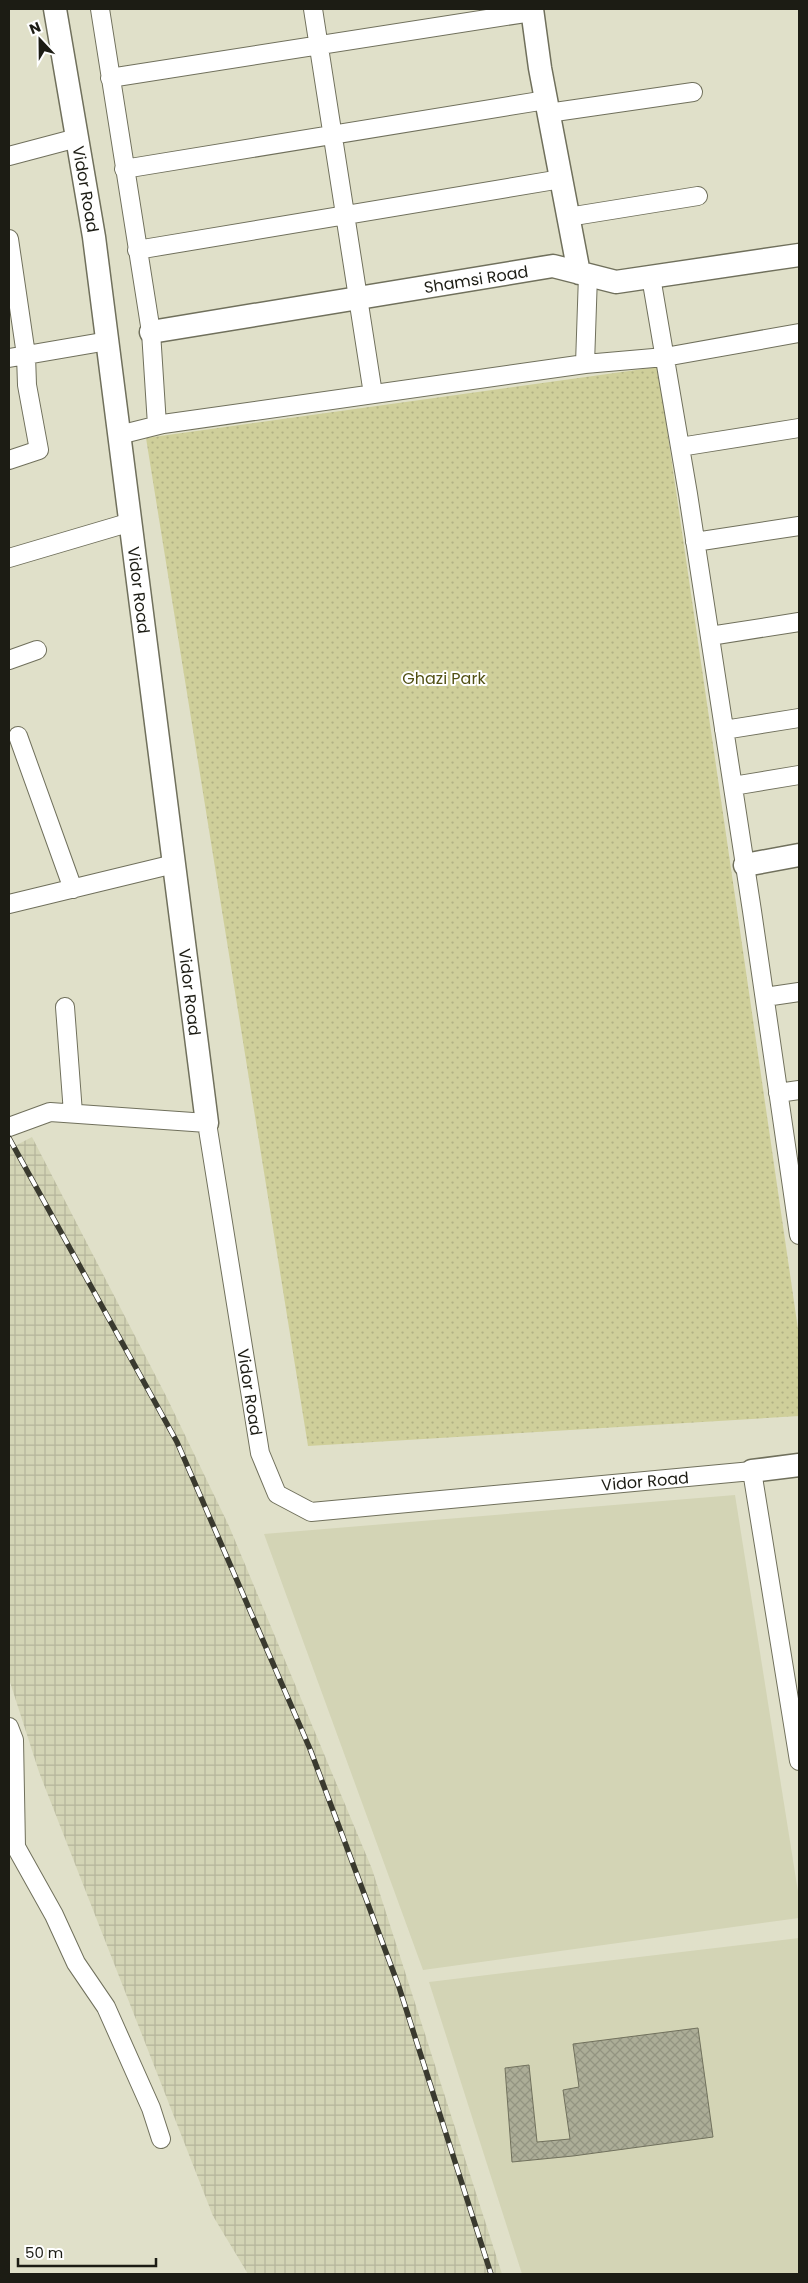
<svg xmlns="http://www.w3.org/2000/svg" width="808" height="2283" font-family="Poppins,sans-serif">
<defs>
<pattern id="industrial-grid" width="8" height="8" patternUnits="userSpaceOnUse" patternTransform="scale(1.25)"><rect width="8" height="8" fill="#d3d4b5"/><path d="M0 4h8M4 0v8" fill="none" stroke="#b5b59b"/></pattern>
<pattern id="park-dots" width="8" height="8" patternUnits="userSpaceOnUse" patternTransform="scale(1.25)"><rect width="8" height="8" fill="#cfcf9a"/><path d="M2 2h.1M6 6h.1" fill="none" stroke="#b1b184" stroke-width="1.8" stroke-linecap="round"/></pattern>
<pattern id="building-cross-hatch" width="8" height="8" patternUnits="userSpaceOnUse" patternTransform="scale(1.25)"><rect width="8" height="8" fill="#acad97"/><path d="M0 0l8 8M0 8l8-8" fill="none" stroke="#939481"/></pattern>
</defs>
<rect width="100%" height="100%" fill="#e0e0c9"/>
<path fill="#d3d4b5" d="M735,1495L799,1898V1918L423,1970L264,1534Z
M799,1938V2274H522L429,1982Z"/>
<path fill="url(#industrial-grid)" d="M32,1137L166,1396L229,1526L372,1869L502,2274H248L213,2216L39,1772L9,1679V1149Z"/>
<path fill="url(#park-dots)" d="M658,367L799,1336V1416L308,1446L146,438Z"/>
<path fill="url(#building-cross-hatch)" stroke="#71715d" d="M698,2028L713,2137L573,2156L512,2162L505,2068L529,2065L537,2142L570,2139L563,2090L579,2087L573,2044Z"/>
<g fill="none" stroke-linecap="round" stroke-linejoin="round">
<g stroke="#70705c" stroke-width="20">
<path id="minor" d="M100,9L151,332L157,425
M313,9L373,394
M110,78L532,12
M548,113L693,92
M9,156L77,138
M124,169L546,100
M568,217L698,196
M9,239L26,355L27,385L39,450L9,460
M137,250L561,179
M651,277L688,494L752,911L799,1235
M9,358L108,341
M585,364L588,275
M119,435L163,424L585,364L665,357L799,333
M680,447L799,428
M695,542L799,526
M9,558L131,522
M710,636L799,622
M9,660L37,650
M724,730L799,718
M18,736L73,889
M733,786L799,775
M9,904L174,864
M765,997L799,992
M65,1007L73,1113
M778,1093L799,1090
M9,1127L50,1112L207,1123L260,1453L277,1494L311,1512L752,1471L799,1761
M9,1727L14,1740L16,1847L54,1915L76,1963L106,2007L151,2108L161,2139"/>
</g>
<g stroke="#70705c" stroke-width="25">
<path id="tertiary" d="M55,9L94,237L207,1123
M532,9L540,68L579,273
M151,332L553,266L616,282L799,255
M745,865L799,855
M752,1471L799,1465"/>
</g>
<use href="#minor" stroke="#fff" stroke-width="18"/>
<use href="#tertiary" stroke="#fff" stroke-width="22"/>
<g stroke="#3a3a2f" stroke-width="5.5">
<path id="rail" d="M9,1138L177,1442L310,1749L399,1987L491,2274"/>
</g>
<use href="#rail" stroke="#fff" stroke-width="4" stroke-dasharray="11" stroke-linecap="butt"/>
</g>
<g text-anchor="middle" stroke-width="4" stroke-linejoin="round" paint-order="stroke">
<g font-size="16" fill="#1c1c14" stroke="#fff">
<text transform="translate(86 189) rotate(80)" y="6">Vidor Road</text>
<text transform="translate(476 279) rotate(-9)" y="6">Shamsi Road</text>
<text transform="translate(139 590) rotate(83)" y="6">Vidor Road</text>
<text transform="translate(190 992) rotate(83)" y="6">Vidor Road</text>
<text transform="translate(250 1392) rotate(81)" y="6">Vidor Road</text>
<text transform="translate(645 1481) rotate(-5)" y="6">Vidor Road</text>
</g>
<g font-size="16" fill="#515014" stroke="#fff">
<text x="444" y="684">Ghazi Park</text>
</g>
</g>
<rect width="808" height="2283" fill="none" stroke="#1c1c14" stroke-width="20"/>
<g transform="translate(40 40) rotate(338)" stroke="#ffffff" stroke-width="4" paint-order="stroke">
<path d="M0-4L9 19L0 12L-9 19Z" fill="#1c1c14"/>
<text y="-8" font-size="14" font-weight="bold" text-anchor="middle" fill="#1c1c14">N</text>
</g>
<path d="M18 2258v8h138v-8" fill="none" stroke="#1c1c14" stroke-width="2.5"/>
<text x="25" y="2258" font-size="15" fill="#1c1c14" stroke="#ffffff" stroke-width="4" paint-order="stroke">50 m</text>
</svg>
